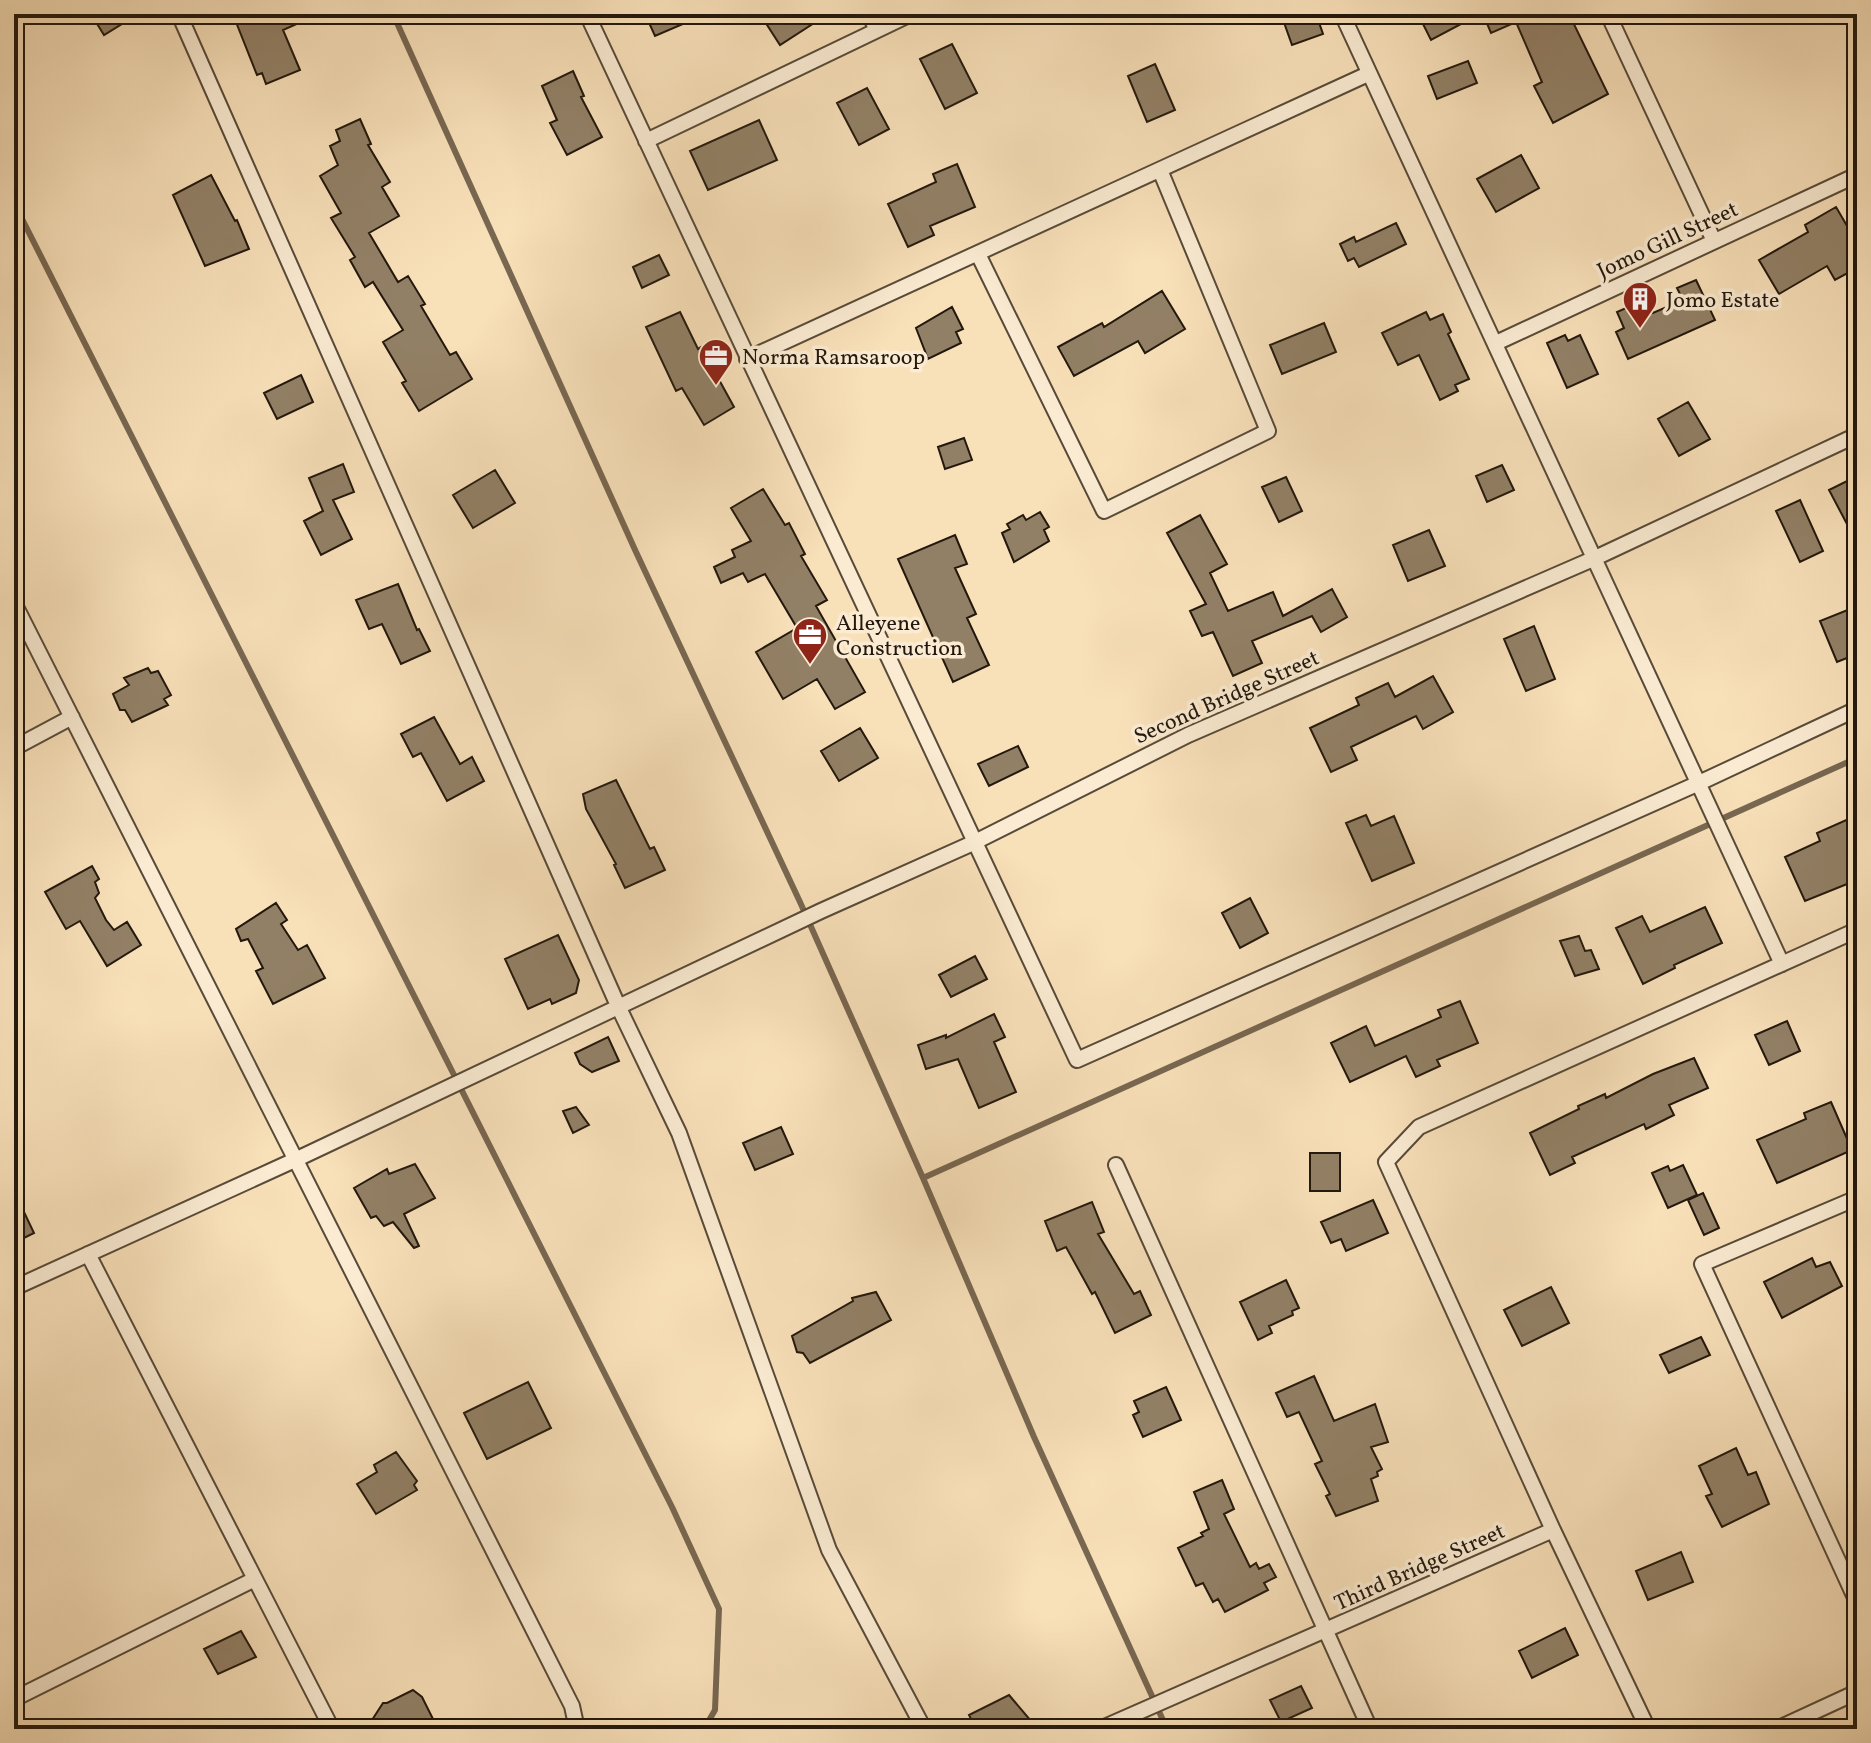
<svg xmlns="http://www.w3.org/2000/svg" width="1871" height="1743" font-family="Vollkorn,serif">
<rect width="100%" height="100%" fill="#f8e0b9"/>
<filter id="stains"><feTurbulence type="fractalNoise" baseFrequency=".0025" numOctaves="4"/><feColorMatrix values="0 0 0 0 .2 0 0 0 0 .09 0 0 0 0 .02 0 0 0 .5 -.17"/></filter>
<radialGradient id="worn" r=".72"><stop offset=".6" stop-color="#630" stop-opacity="0"/><stop offset="1" stop-color="#630" stop-opacity=".3"/></radialGradient>
<g fill="none" stroke-linecap="round" stroke-linejoin="round">
<path stroke="#786751" stroke-width="6" d="M393,14L636,552L800,902L923,1178L1034,1437L1167,1729
M14,203L672,1507L719,1609L715,1710L704,1729
M923,1178L1857,758"/>
</g>
<path fill="#928066" stroke="#23180d" stroke-width="2" d="M91,14H138L104,35Z
M254,14H319L283,30L300,70L266,84L262,73L257,75L236,22Z
M645,14H706L655,36Z
M760,14H828L780,45Z
M1281,14H1316L1323,34L1292,45Z
M1418,14H1456L1461,24L1431,40Z
M1483,14H1569L1608,94L1553,123L1534,86L1542,82L1516,22L1491,33Z
M952,44L977,93L945,109L920,59Z
M1468,61L1477,83L1437,99L1428,76Z
M1155,64L1175,110L1147,122L1128,76Z
M573,71L584,96L581,97L602,137L567,155L550,123L557,120L542,86Z
M867,88L889,129L859,145L837,103Z
M360,119L371,144L368,145L390,182L382,187L399,216L369,233L398,282L408,276L425,304L421,306L450,355L456,352L472,379L419,411L402,383L406,381L383,342L403,330L373,282L365,287L350,260L355,257L331,218L341,213L320,176L338,165L330,146L340,141L336,130Z
M759,120L777,160L708,190L690,151Z
M1521,155L1539,188L1496,212L1477,179Z
M957,164L975,207L930,226L934,235L908,247L888,204L936,182L933,174Z
M211,175L235,221L237,220L249,249L205,266L173,195Z
M1836,207L1857,243V268L1835,280L1827,266L1779,294L1759,260L1808,232L1805,225Z
M1396,223L1406,244L1359,267L1354,258L1348,261L1340,244L1354,237L1356,242Z
M659,255L669,275L642,288L633,267Z
M1696,280L1715,320L1628,359L1616,332L1624,328L1617,312L1635,304L1637,309L1649,304L1653,313L1683,300L1677,288Z
M1162,291L1185,329L1145,353L1138,341L1074,376L1058,347L1102,323L1104,327Z
M952,307L963,329L956,332L961,343L928,359L916,328Z
M680,312L698,349L701,347L734,407L704,425L682,388L676,391L646,327Z
M1426,312L1430,320L1443,314L1451,332L1448,334L1469,379L1455,385L1458,391L1440,400L1419,355L1398,365L1382,333Z
M1324,323L1336,352L1282,374L1270,345Z
M1565,335L1568,341L1580,335L1598,374L1567,388L1547,343Z
M301,375L313,402L277,419L264,393Z
M1688,402L1710,439L1679,456L1658,419Z
M964,438L972,460L945,469L938,447Z
M343,464L354,492L333,500L352,539L321,555L304,521L323,511L309,478Z
M1502,465L1514,490L1487,502L1476,476Z
M495,470L515,503L473,528L453,495Z
M1857,476V543L1829,490Z
M1286,477L1302,511L1279,522L1262,487Z
M763,489L785,525L789,523L805,554L801,556L827,600L816,606L865,692L835,709L817,679L783,699L756,652L797,628L765,574L748,582L743,573L721,583L714,567L735,557L732,550L751,541L731,508Z
M1800,500L1823,551L1800,562L1776,511Z
M1040,512L1049,527L1044,530L1049,541L1014,562L1002,533L1010,529L1007,524L1023,515L1026,520Z
M1200,515L1227,564L1210,573L1228,611L1273,592L1283,616L1332,589L1347,617L1321,632L1312,616L1252,641L1262,663L1233,676L1213,632L1202,636L1190,611L1206,604L1167,533Z
M1429,530L1445,566L1408,581L1393,545Z
M955,535L967,564L955,568L976,614L967,618L989,665L953,682L898,559Z
M398,584L417,630L419,629L430,651L401,664L382,624L369,629L356,600Z
M1850,609L1857,625V654L1837,662L1820,621Z
M1534,626L1555,679L1526,691L1504,639Z
M148,668L151,673L158,671L171,695L164,699L168,705L132,722L125,710H120L113,694L129,685L124,678Z
M1433,676L1453,712L1423,729L1416,716L1351,747L1357,760L1331,772L1310,728L1359,705L1356,698L1388,683L1395,697Z
M434,717L460,764L472,757L484,781L447,801L421,753L413,757L401,734Z
M860,728L878,758L839,781L821,751Z
M1018,746L1028,767L989,786L978,764Z
M616,780L650,849L654,847L665,870L625,888L614,865L616,864L586,809L583,794Z
M1366,815L1371,826L1394,816L1414,863L1372,881L1346,823Z
M1853,817L1857,825V880L1805,901L1785,857L1820,841L1817,833Z
M92,866L99,879L95,882L99,893L95,898L106,920L114,930L127,922L141,945L107,966L80,921L66,929L45,892Z
M1250,898L1268,933L1240,948L1222,913Z
M276,903L287,920L281,924L298,950L307,945L325,978L273,1004L256,971L263,968L248,939L241,941L236,929Z
M1705,907L1722,943L1674,965L1675,968L1643,984L1616,928L1642,916L1650,932Z
M558,935L579,980L576,993L552,1004L550,999L528,1009L505,959Z
M1579,936L1585,951L1591,950L1599,969L1575,976L1560,941Z
M975,956L987,979L951,997L939,975Z
M1460,1001L1478,1043L1437,1060L1440,1066L1416,1077L1406,1056L1350,1082L1331,1043L1366,1026L1375,1046L1441,1017L1438,1010Z
M994,1014L1005,1037L994,1042L1016,1092L979,1108L958,1059L926,1069L918,1045L946,1035V1038Z
M1787,1021L1800,1051L1769,1065L1755,1035Z
M608,1037L619,1061L592,1072L580,1064L575,1053Z
M1694,1058L1708,1088L1669,1105L1674,1115L1646,1129L1644,1124L1572,1157L1575,1163L1550,1175L1530,1133L1579,1109L1578,1106L1605,1094L1606,1098L1653,1074Z
M1831,1102L1852,1150L1777,1183L1757,1140L1806,1119L1804,1113Z
M576,1107L589,1125L573,1133L563,1111Z
M781,1127L793,1154L755,1170L743,1143Z
M1310,1153H1340V1191H1310Z
M415,1164L435,1198L404,1214L419,1246L414,1248L393,1222L384,1226L376,1216L371,1218L354,1188L387,1169L389,1174Z
M1683,1165L1697,1195L1668,1208L1652,1173L1668,1166L1670,1171Z
M14,1191L34,1233L14,1243Z
M1703,1193L1719,1228L1704,1235L1688,1200Z
M1373,1200L1388,1233L1346,1251L1341,1239L1331,1243L1321,1222Z
M1092,1202L1104,1232L1098,1234L1134,1294L1140,1291L1151,1315L1115,1333L1095,1292L1092,1294L1066,1247L1057,1251L1045,1221Z
M1812,1258L1816,1267L1830,1262L1842,1286L1782,1318L1764,1282Z
M1286,1280L1299,1308L1292,1311L1293,1315L1269,1326L1272,1333L1258,1340L1240,1302Z
M1551,1287L1569,1323L1522,1346L1504,1310Z
M876,1292L891,1320L810,1363L803,1353L797,1352L792,1336L853,1301L852,1298Z
M1701,1337L1710,1355L1669,1373L1660,1355Z
M1314,1376L1334,1421L1375,1404L1388,1442L1371,1447L1382,1469L1377,1472L1378,1476L1371,1479L1378,1501L1336,1516L1326,1496L1330,1494L1315,1464L1322,1461L1299,1412L1287,1417L1276,1393Z
M528,1382L551,1428L487,1459L464,1413Z
M1166,1387L1181,1420L1143,1437L1133,1415L1139,1412L1134,1401Z
M1736,1448L1748,1475L1756,1472L1769,1504L1722,1527L1706,1496L1712,1494L1699,1466Z
M396,1452L417,1481L414,1485L417,1490L376,1514L357,1484L377,1472L374,1465Z
M1222,1480L1234,1509L1224,1514L1250,1567L1256,1563L1259,1569L1269,1564L1276,1577L1264,1583L1268,1590L1225,1612L1218,1599L1213,1602L1203,1583L1196,1586L1178,1548L1203,1536L1201,1533L1209,1529L1194,1492Z
M1681,1552L1693,1582L1648,1600L1636,1571Z
M1565,1628L1578,1655L1532,1678L1519,1651Z
M241,1631L256,1657L218,1674L204,1649Z
M1301,1686L1312,1708L1281,1722L1270,1700Z
M413,1690L422,1697L433,1719L429,1729H377L372,1720L383,1703H387Z
M1009,1695L1031,1721L1016,1729H976L969,1715Z"/>
<g fill="none" stroke-linecap="round" stroke-linejoin="round">
<g stroke="#584a38" stroke-width="18">
<path id="street" d="M179,14L619,1008L679,1133L829,1550L924,1729
M587,14L1077,1060L1699,783L1857,709
M869,14L877,30
M1342,14L1782,964
M1608,14L1714,241
M646,141L911,14
M978,254L1104,511L1268,431L1160,170
M1496,343L1857,175
M747,359L1368,74
M14,603L572,1706L577,1729
M14,748L72,717
M1116,1165L1370,1729
M1857,1198L1702,1264L1857,1602
M88,1254L332,1729
M14,1288L297,1159L821,911L973,843L1188,735L1593,559L1857,435
M1553,1530L1386,1162L1419,1127L1857,930
M14,1699L255,1579
M1100,1729L1553,1530L1648,1729
M1777,1729L1857,1692"/>
</g>
<use href="#street" stroke="#faebd2" stroke-width="14"/>
</g>
<defs>
<g id="building-pin" transform="scale(1.8)"><path d="M0 17L-7.5 6A9.5 9.5 0 1 1 7.5 6Z" fill="#8f2418" stroke="#faebd2"/><path d="M-4-6H4V6H1V3H-1V6H-4ZM-2.5-4.3h1.7v1.8h-1.7ZM.8-4.3h1.7v1.8H.8ZM-2.5-1h1.7V.8h-1.7ZM.8-1h1.7V.8H.8Z" fill="#fff"/></g>
<g id="office-pin" transform="scale(1.8)"><path d="M0 17L-7.5 6A9.5 9.5 0 1 1 7.5 6Z" fill="#8f2418" stroke="#faebd2"/><path d="M-6-3h4V-5.5h4V-3h4V5H-6ZM-1-4.5V-3h2v-1.5ZM-6 0V1H6V0Z" fill="#fff"/></g>
</defs>
<g fill-rule="evenodd">
<use href="#building-pin" x="1640" y="299"/>
<use href="#office-pin" x="716" y="356"/>
<use href="#office-pin" x="810" y="635"/>
</g>
<g text-anchor="middle" stroke-width="7" stroke-linejoin="round" paint-order="stroke">
<g font-size="22" fill="#23180d" stroke="#faebd2">
<text transform="translate(1667 239) rotate(-25)" y="8">Jomo Gill Street</text>
<text transform="translate(1226 696) rotate(-24)" y="8">Second Bridge Street</text>
<text transform="translate(1419 1566) rotate(-24)" y="8">Third Bridge Street</text>
</g>
<g font-size="22" fill="#23180d" stroke="#faebd2" text-anchor="start">
<text x="1666" y="307">Jomo Estate</text>
<text x="742" y="364">Norma Ramsaroop</text>
<text x="836" y="630">Alleyene<tspan x="836" dy="25">Construction</tspan></text>
</g>
</g>
<rect width="1871" height="1743" fill="none" stroke="#f8e0b9" stroke-width="48"/>
<rect x="16" y="16" width="1839" height="1711" fill="none" stroke="#23180d" stroke-width="4"/>
<rect x="24" y="24" width="1823" height="1695" fill="none" stroke="#23180d" stroke-width="2"/>
<rect width="100%" height="100%" filter="url(#stains)"/>
<rect width="100%" height="100%" fill="url(#worn)"/>
</svg>
